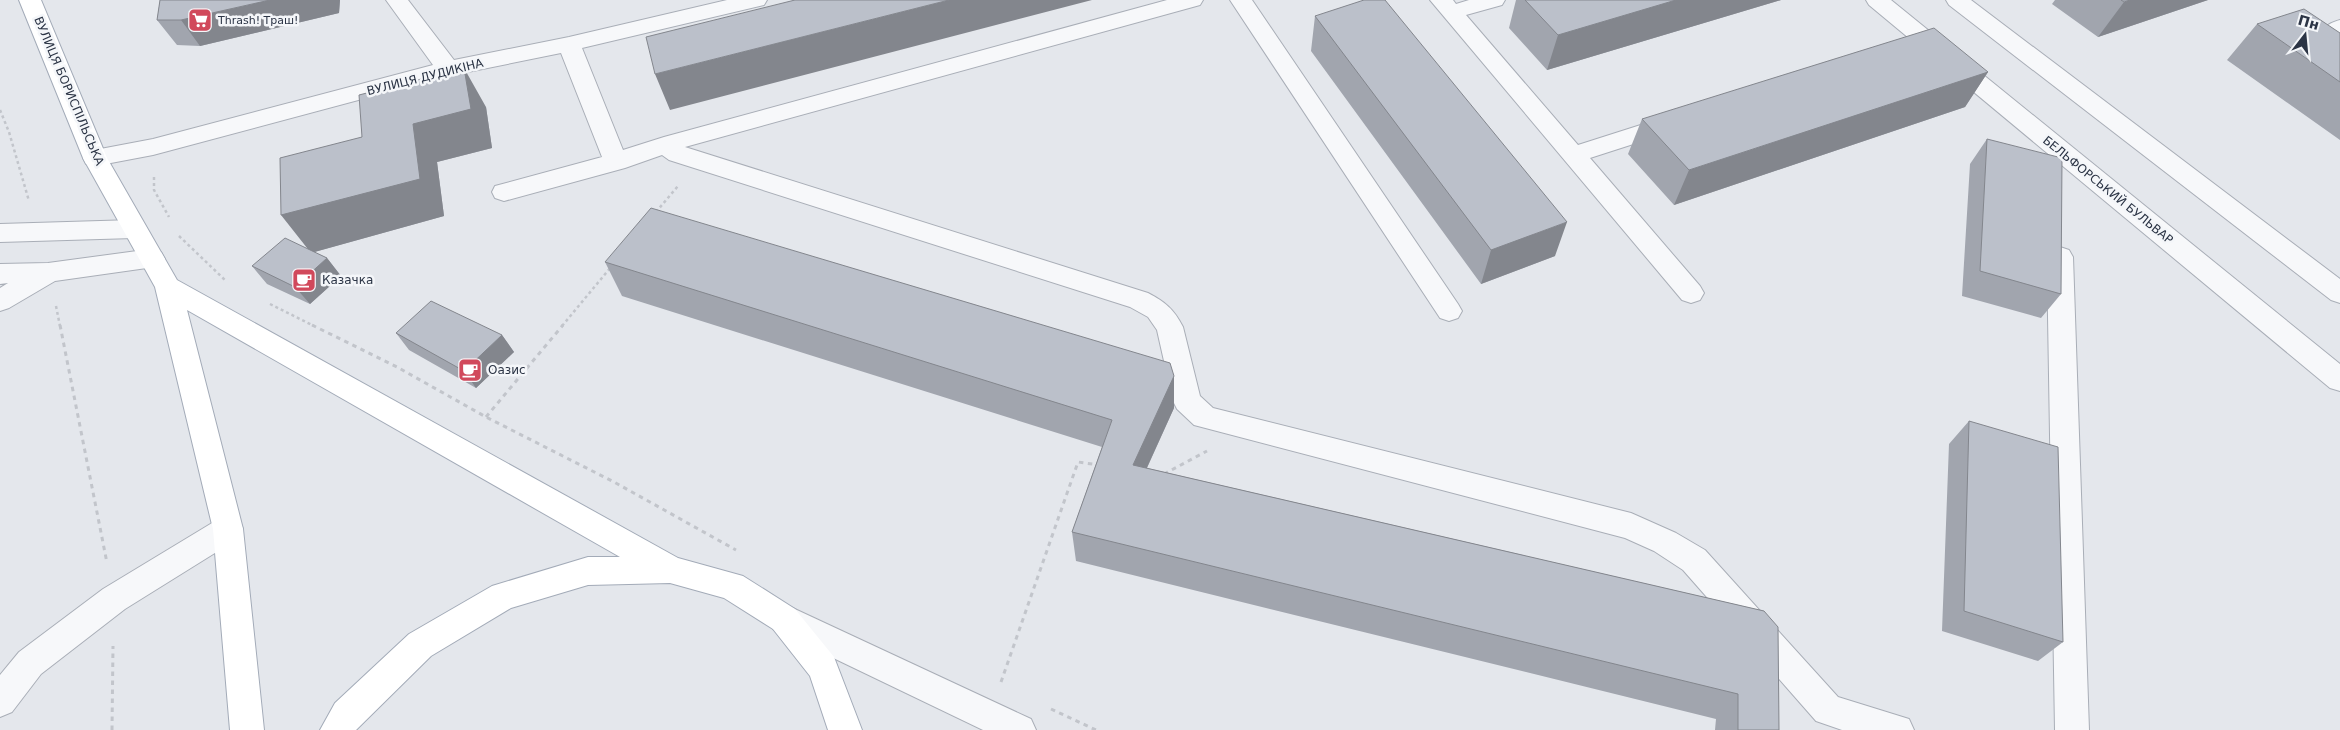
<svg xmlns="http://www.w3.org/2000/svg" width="2340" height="730" font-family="'DejaVu Sans',sans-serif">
<rect width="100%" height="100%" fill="#e4e7ec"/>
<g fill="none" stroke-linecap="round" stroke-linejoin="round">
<g stroke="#a9aeb7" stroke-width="2">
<path id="minor" d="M386,0H408L454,60L569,37L727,0H767L764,5L582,48L623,150L664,137L1167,0H1203L1200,5L685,147L1148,293C1165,302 1174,309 1183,327L1200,396L1213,408L1631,513L1676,533L1705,550L1838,697L1909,719L1914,730H1842L1816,721L1683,570L1654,551L1625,538L1194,425L1177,409L1173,401L1157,330L1148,317L1130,307L669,160L662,155L625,168L504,201L495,198L492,192L495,186L602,157L561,53L448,76L153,155L95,166L86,164L83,158L86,152L95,150L153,139L433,65Z
M1230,0H1252L1458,304L1462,311L1458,318L1449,321L1440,318Z
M1430,0H1453L1456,4L1469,0H1505L1502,5L1466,15L1578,145L1672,115L1680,117L1684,123L1680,129L1590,158L1700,286L1704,293L1700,300L1691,303L1682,300Z
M1866,0H1891L2340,364V391L2330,388L1869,5Z
M1946,0H1971L2340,279V303L2331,300L1949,5Z
M2340,20V57L2332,55L2319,41C2319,29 2329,23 2340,20Z
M134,220L143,222L147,229L143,236L134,238L0,242V224Z
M2060,247L2069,250L2073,257L2089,730H2055L2047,257L2051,250Z
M152,249L161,252L165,259L161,266L55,281L9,308L0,311V288L8,283L0,284V264L48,263Z
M228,516L239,520L243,529L239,538L125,609L41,674L12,712L0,717V675L19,652L103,589L217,520Z
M784,604L1031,719L1036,730H983L773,629L768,619L773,609Z"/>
</g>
<g stroke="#a3abb8" stroke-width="2">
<path id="major" d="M19,0H41L107,158L177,280L678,558L743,576L795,609L834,657L862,730H828L810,676L773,629L724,598L670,583L588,585L511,608L431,656L356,730H320L335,703L409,634L492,586L588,557H620L187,310L243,529L264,730H230L213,529L155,287L83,158Z"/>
</g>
<path stroke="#c2c5cb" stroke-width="2.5" stroke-dasharray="3 3" stroke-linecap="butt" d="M0,110L9,132L29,201
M154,177V190L169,217
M656,212L678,186
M179,236L225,280
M270,304L314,326
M56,306L60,326
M562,326L611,267"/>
<path stroke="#c2c5cb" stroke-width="3" stroke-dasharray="4.5 4.5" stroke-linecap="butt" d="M60,325L107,563
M312,325L397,367L486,417L614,482L736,550
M486,417L563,325
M1164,474L1207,451
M1001,682L1078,462L1099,465
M1051,709L1096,730
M112,730L113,646"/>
<use href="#minor" fill="#f7f8fa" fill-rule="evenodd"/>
<use href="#major" fill="#fff" fill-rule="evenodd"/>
</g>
<path fill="#a1a5ae" d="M160,0H340L339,13L200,46L177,45L157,20Z
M1516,0H1781L1547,70L1509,28Z
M2055,0H2208L2098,37L2052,4Z
M1315,16L1555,256L1481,284L1311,51Z
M2257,24L2340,33V140L2227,60Z
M1988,72L1965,107L1674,205L1628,154L1642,119Z
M486,107L492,148L437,162L444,216L314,252L327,258L341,276L310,304L267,284L252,266L308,249L362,137Z
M1987,139L2061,294L2041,318L1962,296L1970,164Z
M605,262L1174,376V408L1147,468L1764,611L1779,730H1715L1716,719L1076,561L1072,532L1102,447L622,296Z
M396,333L502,335L514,352L476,388L409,350Z
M1969,421L2063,642L2038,661L1942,631L1949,444Z"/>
<path fill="#83868d" d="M270,0H340L339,13L200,46L181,20Z
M949,0H1092L670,110L655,74Z
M1676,0H1781L1547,70L1558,35Z
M2130,0H2208L2098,37L2124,2Z
M464,68L486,107L492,148L437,162L444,216L311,253L281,215Z
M1988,72L1965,107L1674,205L1689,170Z
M1567,222L1555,256L1481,284L1491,250Z
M327,258L341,276L310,304L295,287Z
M502,335L514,352L476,388L464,371Z
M1174,376V408L1134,496L1133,465Z"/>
<path fill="#bbc0ca" stroke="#83868d" d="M160,0H270L181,20H157Z
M795,0H949L655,74L646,37Z
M1364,0H1385L1567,222L1491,250L1315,16Z
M1525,0H1676L1558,35Z
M2121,0H2130L2124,2Z
M2304,9L2340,33V82L2257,24Z
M1934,28L1988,72L1689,170L1642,119Z
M464,68L471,109L413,124L420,179L281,215L280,158L362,137L359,95Z
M1987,139L2062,158L2061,294L1980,271Z
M651,208L1170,363L1174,376L1133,465L1764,611L1778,627L1779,730H1738V694L1072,532L1112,420L605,262Z
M285,238L327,258L295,287L252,266Z
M431,301L502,335L464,371L396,333Z
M1969,421L2058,447L2063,642L1964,611Z"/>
<defs>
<g id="supermarket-square" transform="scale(1.25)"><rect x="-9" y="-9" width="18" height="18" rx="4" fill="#d1495b" stroke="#f4f6f9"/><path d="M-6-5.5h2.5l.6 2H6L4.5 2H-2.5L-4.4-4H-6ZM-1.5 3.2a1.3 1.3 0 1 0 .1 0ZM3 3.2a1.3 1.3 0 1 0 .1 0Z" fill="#fff"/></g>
<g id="cafe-square" transform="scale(1.25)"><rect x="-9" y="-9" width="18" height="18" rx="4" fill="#d1495b" stroke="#f4f6f9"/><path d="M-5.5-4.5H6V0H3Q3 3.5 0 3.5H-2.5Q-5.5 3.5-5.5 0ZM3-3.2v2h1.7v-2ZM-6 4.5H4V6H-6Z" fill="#fff"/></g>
</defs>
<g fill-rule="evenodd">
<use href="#supermarket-square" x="200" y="20"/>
<use href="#cafe-square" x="304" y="280"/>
<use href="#cafe-square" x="470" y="370"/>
</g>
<g text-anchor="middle" stroke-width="5" stroke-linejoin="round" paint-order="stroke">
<g font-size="11" fill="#2b3445" stroke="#f4f6f9" text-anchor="start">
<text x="218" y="24">Thrash! Траш!</text>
</g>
<g font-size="12" fill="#2b3445" stroke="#f4f6f9">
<text transform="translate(425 77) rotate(-14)" y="4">ВУЛИЦЯ ДУДИКІНА</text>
<text transform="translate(69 91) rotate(67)" y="4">ВУЛИЦЯ БОРИСПІЛЬСЬКА</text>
<text transform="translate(2108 190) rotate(39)" y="4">БЕЛЬФОРСЬКИЙ БУЛЬВАР</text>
</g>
<g font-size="12" fill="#2b3445" stroke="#f4f6f9" text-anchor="start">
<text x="322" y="284">Казачка</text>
<text x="488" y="374">Оазис</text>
</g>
</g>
<g transform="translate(2305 35) rotate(16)" stroke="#f4f6f9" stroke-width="4" paint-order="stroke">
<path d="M0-4L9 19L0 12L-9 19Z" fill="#2b3445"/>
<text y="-8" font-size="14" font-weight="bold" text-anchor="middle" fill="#2b3445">Пн</text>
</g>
</svg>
